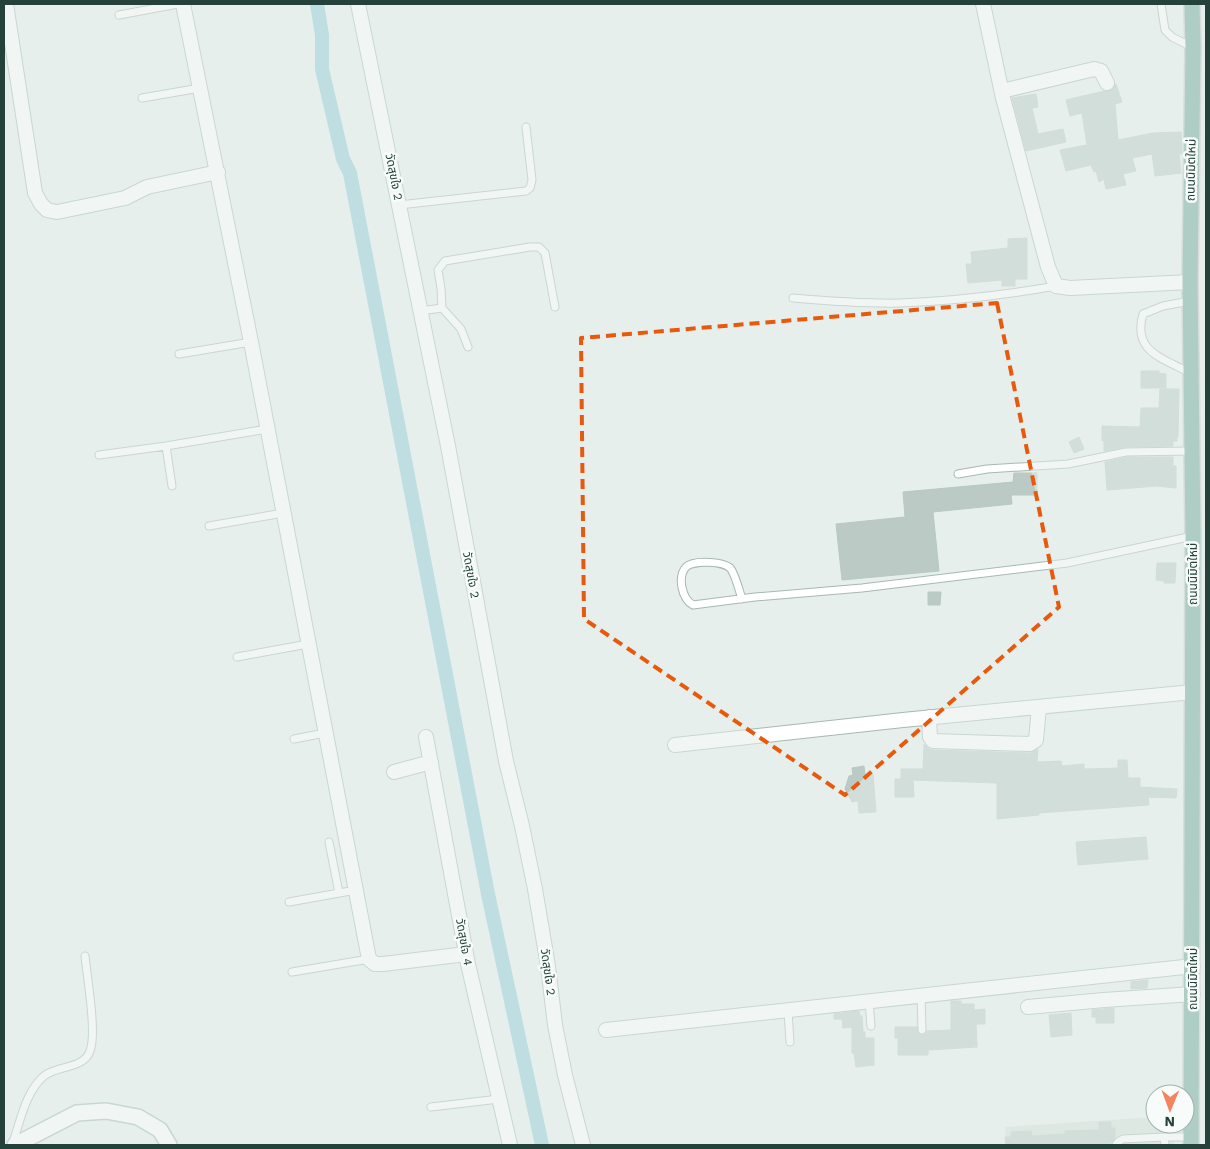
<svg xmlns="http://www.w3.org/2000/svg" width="1210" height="1149" font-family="'Work Sans','Noto Sans Thai',sans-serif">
<rect width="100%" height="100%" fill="#e6efeb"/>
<path fill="#d4dfda" d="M1155,1117V1124H1175L1174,1145H1007L1005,1127Z"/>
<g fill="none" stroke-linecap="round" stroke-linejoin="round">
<path stroke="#8ec9d4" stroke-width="14" d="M317,4L322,35V69L343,159L350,173L488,894L542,1145"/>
</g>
<path fill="#bbcac4" stroke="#b8c9c2" d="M1116,84L1122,102L1115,104L1118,140L1153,133L1181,132L1182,154H1179L1181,173L1155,176L1152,154L1132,158L1136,171L1123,174L1126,185L1106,189L1104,179L1099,182L1096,171L1094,172L1091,165L1066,171L1060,150L1087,145L1082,113L1070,116L1066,100L1104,91H1110Z
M1036,94L1038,107L1032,108L1038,134L1063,129L1066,142L1026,151L1012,98Z
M1027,238V279H1015V286H1002V280L968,283L966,264H972L971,252L1008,248V239Z
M1141,371H1159V373L1166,374V388H1141Z
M1160,389H1179L1178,437H1177V441H1173V446L1126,447L1104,451V440L1102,441V426L1140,427L1141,408H1159Z
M1079,437L1084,449L1074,453L1069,442Z
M1127,457H1173V466H1176V488L1157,486L1107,490L1105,462Z
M1014,473H1037V495H1011L1012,504L933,512L939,571L842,580L836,524L905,517L903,492L1013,482Z
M1157,563H1176L1175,583H1164V581L1156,580Z
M928,592H941L940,605H928Z
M924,744L929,749L933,750L1030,753L1038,749L1037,762L1061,761L1062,766L1084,764V769L1118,768V760H1127L1128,778H1140V787L1177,789L1176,798L1148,797L1149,805L1039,813V815L997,819V783L913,780L914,797H895V779H901V769H923Z
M864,766L865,775L873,774L876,812L859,813L858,801L852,802L845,789L849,776L853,775L852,768Z
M1146,837L1148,859L1078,865L1076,842Z
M1148,980L1147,988L1131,989V982Z
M951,1001H961V1004H974V1010L985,1009V1024H976L977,1047L928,1050V1055H898V1038H895V1027H917L918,1033L922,1035L927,1031L951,1030Z
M1114,1008V1023H1096V1017H1092V1010Z
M859,1011L860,1016H862L863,1032H865V1038H874V1065L856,1067L854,1053H852V1027L843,1028L842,1019H834V1014Z
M1071,1013L1072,1035L1051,1037L1049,1015Z
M1099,1122H1111V1128H1115V1137L1111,1143L1073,1145H1006L1005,1137H1011V1132L1031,1131L1032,1136L1065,1134V1131L1099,1130Z"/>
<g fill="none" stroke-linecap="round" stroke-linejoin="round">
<g stroke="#a8b8b2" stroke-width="9">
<path id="lane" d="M1161,4L1165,30L1172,37L1192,47
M119,15L178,4
M142,98L200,88
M399,205L526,191L530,188L532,180L526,127
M793,298C828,301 864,304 900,303C952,301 1005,295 1056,286
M1190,301L1163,306L1143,314C1132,352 1163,358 1190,373
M442,308L461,329L468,347
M420,311L442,308L441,288L438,270L445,261L530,247H539L545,253L555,307
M179,354L251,342
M166,446L172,486
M99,455L166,446L267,429
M958,474L987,469L1068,464L1126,452L1190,451
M209,526L283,513
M742,599C739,590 736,577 731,569C725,561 693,560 686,567C677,577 682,599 693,605L755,597L862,588L1067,563L1193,536
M237,657L308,644
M294,739L325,733
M329,842L339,893
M289,902L356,890
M292,972L369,959
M921,996L922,1030
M869,1001L871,1026
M788,1011L790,1042
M431,1107L499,1099
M12,1145C20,1123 25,1092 44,1076C58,1065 84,1069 90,1051C97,1033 87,977 85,956
M1116,1145L1118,1142L1123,1139L1164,1137
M1165,1145L1164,1137H1191"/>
</g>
<g stroke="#a8b8b2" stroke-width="16">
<path id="street" d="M6,4L35,193L41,204L47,210L57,212L125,198L147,187L218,172
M183,4L251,342L369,959L375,964H383L466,954
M358,4L448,446L506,761L522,826L535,889L548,966L555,1025L565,1075L583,1145
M983,4L1003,98L1048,267L1056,286L1070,288L1190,282
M1002,91L1094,69L1101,71L1107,83
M929,717L930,737L933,741L1030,744L1036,740L1039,707
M426,737L468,964L510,1145
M675,745L903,720L1193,692
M394,772L431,762
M1028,1007L1104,1000L1193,994
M606,1030L1193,966"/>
</g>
<g stroke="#a4bbb3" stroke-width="18">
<path id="secondary" d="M15,1145L77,1113L106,1111L138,1117L160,1130L169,1145"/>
</g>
<g stroke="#c2cac8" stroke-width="18">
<path id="primary" d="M1191,1145L1193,536L1190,282L1193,48L1192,4"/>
</g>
<use href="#lane" stroke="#fff" stroke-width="7"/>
<use href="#street" stroke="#fff" stroke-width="14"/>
<use href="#secondary" stroke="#fff" stroke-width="15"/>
<use href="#primary" stroke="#6aa596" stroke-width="15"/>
</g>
<path d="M0 0H1210V1149H0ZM997,303L1059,607L845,795L584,619L581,338Z" fill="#e6efeb" fill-opacity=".55" fill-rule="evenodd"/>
<path fill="none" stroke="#e8590c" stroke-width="4" stroke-dasharray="10 6" stroke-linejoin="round" d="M997,303L1059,607L845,795L584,619L581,338Z"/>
<g text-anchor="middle" stroke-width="5" stroke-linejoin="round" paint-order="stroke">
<g font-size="12" fill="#24423a" stroke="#f7fbf9">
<text transform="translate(1191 170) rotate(-89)" y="4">ถนนนิมิตใหม่</text>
<text transform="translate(394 177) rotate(79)" y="4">วัดสุขใจ 2</text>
<text transform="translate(1193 574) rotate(-90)" y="4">ถนนนิมิตใหม่</text>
<text transform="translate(471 575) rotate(80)" y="4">วัดสุขใจ 2</text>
<text transform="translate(464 942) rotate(80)" y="4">วัดสุขใจ 4</text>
<text transform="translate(548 972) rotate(82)" y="4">วัดสุขใจ 2</text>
<text transform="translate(1193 979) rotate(-90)" y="4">ถนนนิมิตใหม่</text>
</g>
</g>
<rect width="1210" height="1149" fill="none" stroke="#24423a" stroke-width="10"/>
<g transform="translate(1170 1109) rotate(181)"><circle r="24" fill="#f7fbf9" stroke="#a3b1ad"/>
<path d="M0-4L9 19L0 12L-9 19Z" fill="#f4845f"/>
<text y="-8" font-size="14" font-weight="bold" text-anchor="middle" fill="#24423a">N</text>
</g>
</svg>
